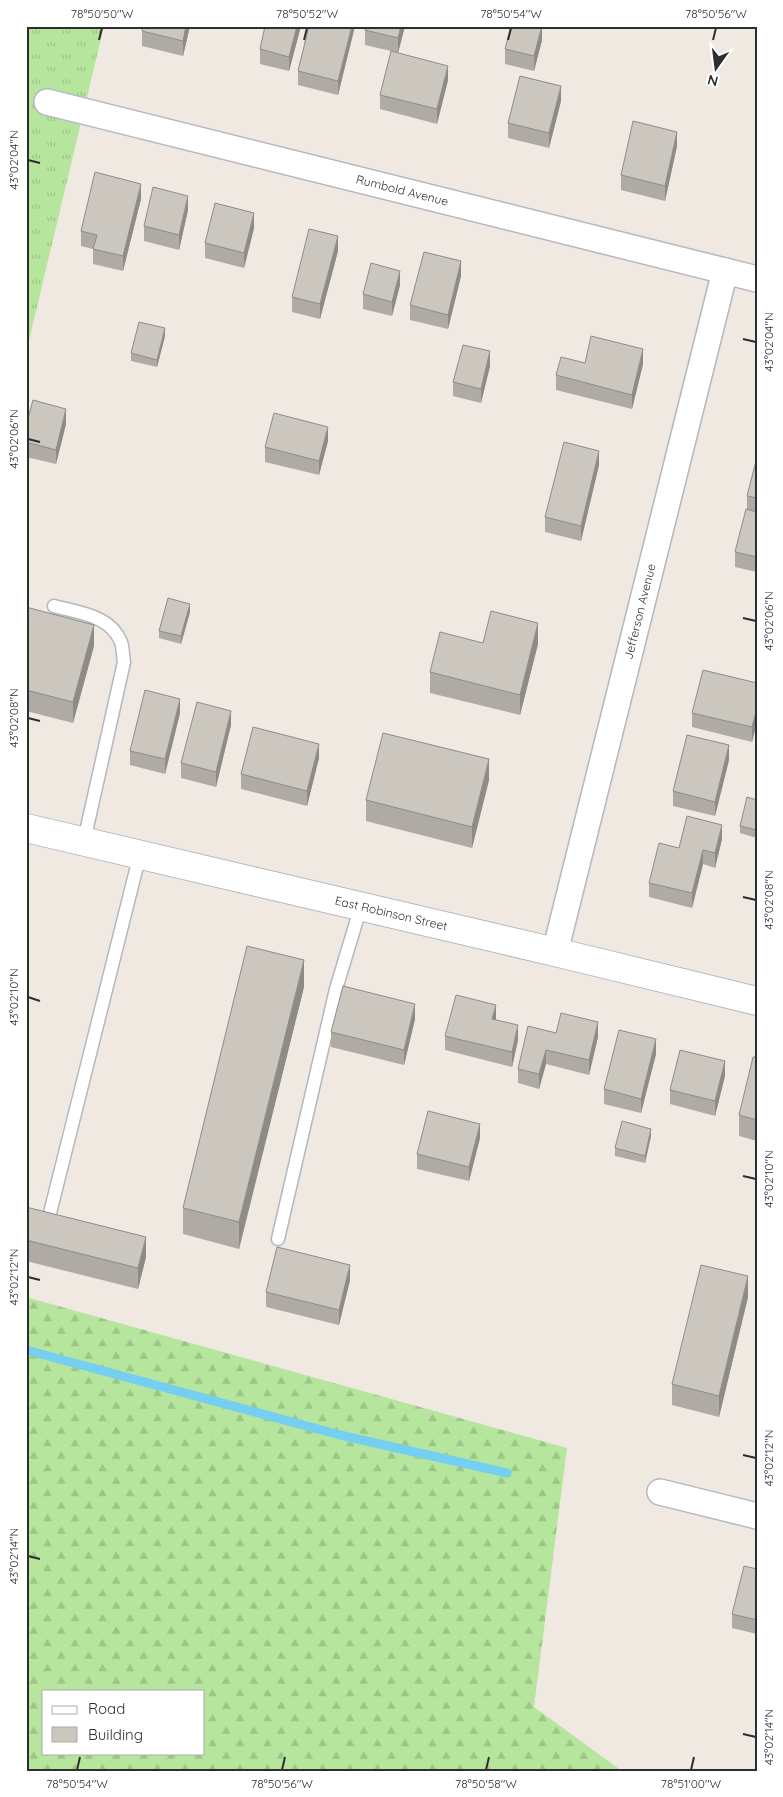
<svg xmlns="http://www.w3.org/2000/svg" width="783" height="1797" font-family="Quicksand,sans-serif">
<defs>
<pattern id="grass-tufts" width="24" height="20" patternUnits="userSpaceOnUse" patternTransform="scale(1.25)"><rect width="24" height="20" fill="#b6e59e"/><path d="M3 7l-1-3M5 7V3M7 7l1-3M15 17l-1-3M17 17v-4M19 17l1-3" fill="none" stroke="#9dc588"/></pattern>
<pattern id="forest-firs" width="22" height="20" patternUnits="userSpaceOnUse" patternTransform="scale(1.25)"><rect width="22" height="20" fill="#b6e59e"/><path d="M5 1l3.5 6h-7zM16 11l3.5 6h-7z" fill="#9dc588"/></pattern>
</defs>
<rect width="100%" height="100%" fill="#efe9e1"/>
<path fill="url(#grass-tufts)" d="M26,26H104L26,353Z"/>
<path fill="url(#forest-firs)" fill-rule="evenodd" d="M26,1297L567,1448L534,1707L622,1771H26ZM44,1691H204V1753H44Z"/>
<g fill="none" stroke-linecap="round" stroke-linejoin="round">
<path stroke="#75cff0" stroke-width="9" d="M26,1350L340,1435L507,1473"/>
<g stroke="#b4b7c1" stroke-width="15">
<path id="lane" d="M54,606C79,613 110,615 121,642C123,648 123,656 124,662L84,841
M48,1221L140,854
M278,1239L336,989L361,906"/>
</g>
<g stroke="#b4b7c1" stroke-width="28">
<g id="street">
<path id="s1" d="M47,102L757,279"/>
<path id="s2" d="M555,952L725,271"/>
<path d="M660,1492L757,1516"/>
</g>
</g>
<g stroke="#b4b7c1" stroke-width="30">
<g id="secondary">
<path id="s3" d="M26,828L555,952L757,1001"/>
</g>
</g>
<use href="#lane" stroke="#fff" stroke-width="12"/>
<use href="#street" stroke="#fff" stroke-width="25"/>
<use href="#secondary" stroke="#fff" stroke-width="28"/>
</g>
<path fill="#afaba4" d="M190,26L183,56L142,46V31Z
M301,26L289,71L260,64V49Z
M309,26H355L338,95L298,85V71Z
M405,26L398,53L448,80L437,124L380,109V95L391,51L365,45V30Z
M542,40L534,71L505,64V49Z
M561,101L549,148L508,138V123Z
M677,146L665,201L621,190V175Z
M141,199L123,271L93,264V249L81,246V231Z
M188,210L179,250L144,241V226Z
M254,228L244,268L205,258V243Z
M338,251L320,319L292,312V297Z
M461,276L448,329L410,320V305Z
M400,285L392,316L363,309V294Z
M165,336L157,367L131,361V353Z
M585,363L643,364L632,409L556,390V375Z
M490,366L481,403L453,396V382Z
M66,424L56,464L26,457V426Z
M328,441L319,475L265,462V447Z
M757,457V572L735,567V552L747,509V496Z
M599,465L581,541L545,532V517Z
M26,607L94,646L73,723L26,711Z
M190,612L181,644L159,638V631Z
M483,643L538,644L520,715L430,693V672Z
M757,683V722L752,742L692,727V713Z
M180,713L165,774L130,765V751Z
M231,725L216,787L181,778V763Z
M319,758L307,806L241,789V774Z
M729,760L715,816L673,806V791Z
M489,780L472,848L366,821V800Z
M757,800V838L740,833V826Z
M722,839L715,868L703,864L692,908L649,897V883L679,848Z
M304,987L239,1249L183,1234V1208Z
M415,1019L404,1065L331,1047V1032Z
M496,1020L518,1040L512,1067L445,1050V1036Z
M556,1033L598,1037L589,1075L546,1064L539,1089L518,1083V1069Z
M656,1054L641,1113L604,1104V1089Z
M757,1057V1141L739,1136V1115Z
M725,1076L715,1116L670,1104V1090Z
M651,1136L645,1163L615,1156V1148Z
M480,1138L469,1181L417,1169V1154Z
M26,1207L146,1257L138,1289L26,1261Z
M350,1280L339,1325L266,1307V1292Z
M748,1297L719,1417L672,1405V1384Z
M757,1569V1634L732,1628V1614Z"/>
<path fill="#8e8b86" d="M186,26H190L183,56V41Z
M297,26H301L289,71V57Z
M352,26H355L338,95V81Z
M401,26H405L398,53V38Z
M542,26V40L534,71V56Z
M448,66V80L437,124V109Z
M561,86V101L549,148V133Z
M677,132V146L665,201V186Z
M141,184V199L123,271V256Z
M188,196V210L179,250V235Z
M254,213V228L244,268V253Z
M338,236V251L320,319V304Z
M461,261V276L448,329V315Z
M400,271V285L392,316V302Z
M165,328V336L157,367V360Z
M643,349V364L632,409V395Z
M490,351V366L481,403V389Z
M66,409V424L56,464V450Z
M328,427V441L319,475V461Z
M599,451V465L581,541V526Z
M190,604V612L181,644V636Z
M538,623V644L520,715V695Z
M94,625V646L73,723V702Z
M180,699V713L165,774V759Z
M757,708V722L752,742V727Z
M231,711V725L216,787V772Z
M319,744V758L307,806V791Z
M729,745V760L715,816V802Z
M489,759V780L472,848V827Z
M722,825V839L715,868V853Z
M703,850V864L692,908V893Z
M304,960V987L239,1249V1222Z
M415,1004V1019L404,1065V1050Z
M496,1005V1020L492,1019Z
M598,1022V1037L589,1075V1060Z
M518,1025V1040L512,1067V1052Z
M656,1039V1054L641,1113V1099Z
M546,1050V1064L539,1089V1074Z
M725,1061V1076L715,1116V1101Z
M480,1124V1138L469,1181V1167Z
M651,1129V1136L645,1163V1156Z
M146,1237V1257L138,1289V1268Z
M350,1265V1280L339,1325V1310Z
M748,1276V1297L719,1417V1396Z"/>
<path fill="#cbc7bf" stroke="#8e8b86" d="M143,26H186L183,41L142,31Z
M265,26H297L289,57L260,49Z
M309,26H352L338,81L298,71Z
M366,26H401L398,38L365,30Z
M511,26H542L534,56L505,49Z
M391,51L448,66L437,109L380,95Z
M520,76L561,86L549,133L508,123Z
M633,121L677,132L665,186L621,175Z
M95,172L141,184L123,256L93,249L97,235L81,231Z
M153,187L188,196L179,235L144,226Z
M215,203L254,213L244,253L205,243Z
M309,229L338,236L320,304L292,297Z
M424,252L461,261L448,315L410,305Z
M371,263L400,271L392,302L363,294Z
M139,322L165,328L157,360L131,353Z
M591,336L643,349L632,395L556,375L561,357L585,363Z
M463,345L490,351L481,389L453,382Z
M33,400L66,409L56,450L26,442V426Z
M274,413L328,427L319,461L265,447Z
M564,442L599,451L581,526L545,517Z
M757,457V498L747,496Z
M746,509L757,512V557L735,552Z
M168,598L190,604L181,636L159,631Z
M26,607L94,625L73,702L26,690Z
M491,611L538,623L520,695L430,672L440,632L483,643Z
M703,670L757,683V708L752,727L692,713Z
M145,690L180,699L165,759L130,751Z
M197,702L231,711L216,772L181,763Z
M253,727L319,744L307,791L241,774Z
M383,733L489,759L472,827L366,800Z
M687,735L729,745L715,802L673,791Z
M747,797L757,800V830L740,826Z
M687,816L722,825L715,853L703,850L692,893L649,883L659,843L679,848Z
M247,946L304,960L239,1222L183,1208Z
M343,986L415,1004L404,1050L331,1032Z
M456,995L496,1005L492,1019L518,1025L512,1052L445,1036Z
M561,1013L598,1022L589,1060L546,1050L539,1074L518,1069L528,1026L556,1033Z
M619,1030L656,1039L641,1099L604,1089Z
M680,1050L725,1061L715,1101L670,1090Z
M753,1057H757V1120L739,1115Z
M428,1111L480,1124L469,1167L417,1154Z
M622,1121L651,1129L645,1156L615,1148Z
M26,1207L146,1237L138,1268L26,1240Z
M277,1247L350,1265L339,1310L266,1292Z
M701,1265L748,1276L719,1396L672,1384Z
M744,1566L757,1569V1620L732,1614Z"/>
<path fill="none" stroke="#2e2e2e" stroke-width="2" d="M99,40L102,28M304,40L307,28M508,40L511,28M713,40L716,28M28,160L40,163M743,339L756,342M28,439L40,442M743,618L756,621M28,718L40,721M743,897L756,900M28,997L40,1001M743,1176L756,1179M28,1277L40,1280M743,1455L756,1458M28,1556L40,1559M743,1734L756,1737M77,1770L80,1757M282,1770L285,1757M486,1770L489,1757M691,1770L694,1757"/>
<g text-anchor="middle" stroke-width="4" stroke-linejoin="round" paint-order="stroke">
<g font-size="12" fill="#2e2e2e" stroke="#fff">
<text dy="4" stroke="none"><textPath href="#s1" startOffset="366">Rumbold Avenue</textPath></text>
<text dy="4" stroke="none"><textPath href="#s2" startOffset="351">Jefferson Avenue</textPath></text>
<text dy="4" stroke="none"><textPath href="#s3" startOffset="375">East Robinson Street</textPath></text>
</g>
</g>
<rect width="783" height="1797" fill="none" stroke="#ffffff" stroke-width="55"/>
<rect x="42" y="1690" width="162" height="65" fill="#ffffff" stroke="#ababab"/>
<rect x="52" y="1706" width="25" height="8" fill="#ffffff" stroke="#ababab"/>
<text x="88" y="1714" font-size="15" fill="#2e2e2e">Road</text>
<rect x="52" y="1727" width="25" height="15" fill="#cbc7bf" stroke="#ababab"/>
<text x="88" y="1740" font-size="15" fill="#2e2e2e">Building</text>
<g transform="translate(716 68) rotate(194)" stroke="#ffffff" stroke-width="4" paint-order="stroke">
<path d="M0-4L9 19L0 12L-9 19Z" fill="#2e2e2e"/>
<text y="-8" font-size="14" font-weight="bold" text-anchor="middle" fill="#2e2e2e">N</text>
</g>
<rect x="28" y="28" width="728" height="1742" fill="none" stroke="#2e2e2e" stroke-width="2"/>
<g font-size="12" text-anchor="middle" fill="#2e2e2e">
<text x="102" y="18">78°50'50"W</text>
<text x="307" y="18">78°50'52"W</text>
<text x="511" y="18">78°50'54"W</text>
<text x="716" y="18">78°50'56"W</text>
<text transform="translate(14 160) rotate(-90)" y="4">43°02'04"N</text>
<text transform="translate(769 342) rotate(-90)" y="4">43°02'04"N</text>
<text transform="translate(14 439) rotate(-90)" y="4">43°02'06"N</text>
<text transform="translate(769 621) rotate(-90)" y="4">43°02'06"N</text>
<text transform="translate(14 718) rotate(-90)" y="4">43°02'08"N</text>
<text transform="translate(769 900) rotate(-90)" y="4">43°02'08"N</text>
<text transform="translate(14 997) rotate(-90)" y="4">43°02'10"N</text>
<text transform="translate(769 1179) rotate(-90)" y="4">43°02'10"N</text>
<text transform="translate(14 1277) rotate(-90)" y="4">43°02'12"N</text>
<text transform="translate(769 1458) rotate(-90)" y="4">43°02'12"N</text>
<text transform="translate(14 1556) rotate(-90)" y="4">43°02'14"N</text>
<text transform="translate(769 1737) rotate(-90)" y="4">43°02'14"N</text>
<text x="77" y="1788">78°50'54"W</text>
<text x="282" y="1788">78°50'56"W</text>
<text x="486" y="1788">78°50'58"W</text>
<text x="691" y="1788">78°51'00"W</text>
</g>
</svg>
